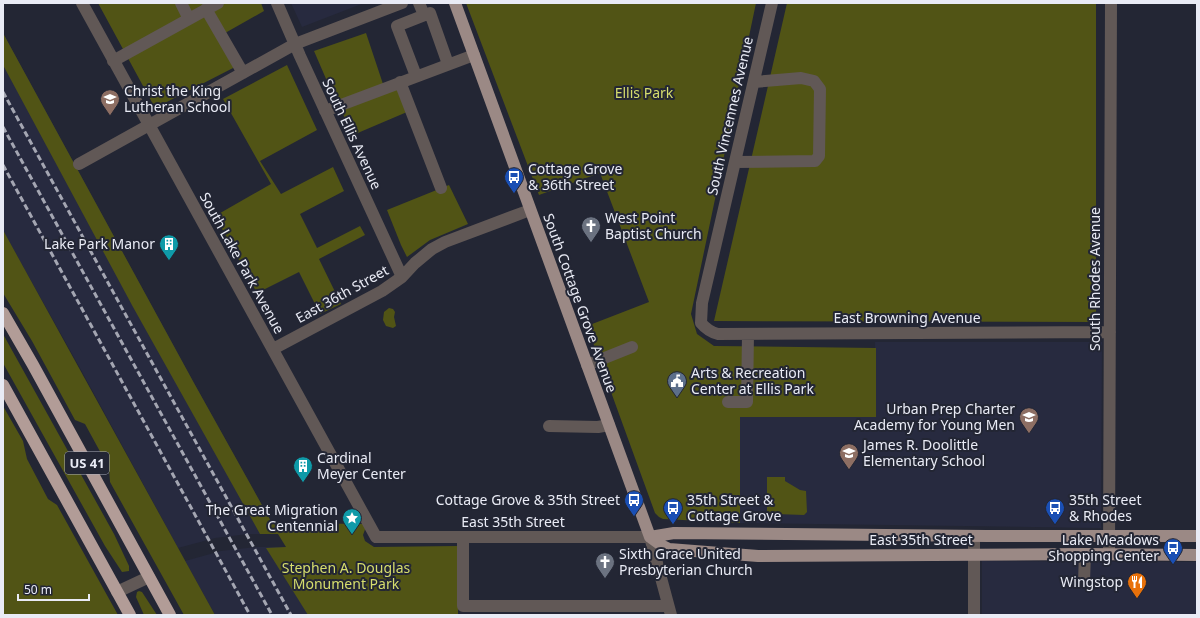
<svg xmlns="http://www.w3.org/2000/svg" width="1200" height="618" font-family="'Noto Sans',sans-serif">
<rect width="100%" height="100%" fill="#232634"/>
<path fill="#272a3f" d="M291,3H364L302,27Z
M3,33L194,383L278,534H248L215,538L178,548L80,368L7,238L3,230Z
M875,342H1102L1101,528L740,523V417H876Z
M256,547H286L322,615H215L185,561L221,551Z
M982,561L1197,562V615H982Z"/>
<path fill="#515415" d="M98,3H261L264,11L218,37L235,67L155,108Z
M466,3H756L691,314L697,334L714,346L876,348V417H740V523L663,519L659,517L655,513L587,326L649,302L600,173L539,195Z
M787,3H1096V322L714,321Z
M3,33L194,383L272,523L367,524L363,535L365,541L374,547L458,546V615H308L266,548L286,547L278,534H260L133,307L3,65Z
M366,33L383,84L336,102L314,51Z
M287,65L317,130L260,161L281,194L333,167L344,191L300,214L317,248L360,226L365,235L319,259L341,304L320,314L299,272L257,293L215,216L271,184L223,99Z
M397,87L407,112L353,135L340,108Z
M449,185L468,224L430,240L407,257L401,245L387,210Z
M3,230L215,615H184L110,482L109,468L85,424L75,420L32,341L3,293Z
M389,308L393,309L395,312L394,317L396,326L393,328L386,326L383,320L384,312Z
M3,334L114,534L129,566V571L122,572L105,546L3,363Z
M3,406L23,441L27,459L48,499L57,505L118,615H3Z
M767,477H785V481L800,490L806,491L807,512L804,515L775,514L767,511Z
M139,591L142,592L157,615H144L136,597L137,592Z"/>
<g fill="none" stroke-linecap="round" stroke-linejoin="round">
<path stroke="#615856" stroke-width="12" d="M82,3L376,537H650L671,615
M181,3L189,19
M277,3L300,56L402,277
M419,3L424,15
M772,3L702,303L701,323C706,329 710,332 718,334L1110,332
M206,9L243,73
M113,61L218,3
M416,76L397,26L430,13L448,64
M400,82L441,188
M325,111L474,55
M735,162L815,161L819,156L820,89L814,81L801,78L754,82
M79,164L295,44L402,3
M273,349L382,291L402,277L415,263L432,249L445,242L530,210
M587,365L632,347
M728,402H747L748,334
M549,426L598,427L609,425
M463,537V606H668
M1109,554L1111,3
M1084,581L1085,554
M117,592L149,577
M974,615V536"/>
<path stroke="#9b8985" stroke-width="12" d="M455,3L650,537
M650,537L661,545L669,549L758,556L1085,554L1197,555
M650,537L674,533L986,536H1197"/>
<path stroke="#b29c97" stroke-width="12" d="M3,313L33,365L170,615
M3,385L130,615"/>
<path stroke="#a4a6b2" stroke-width="3" stroke-dasharray="6 3" stroke-linecap="butt" d="M3,92L291,615
M3,127L272,615
M3,165L250,615"/>
</g>
<defs>
<g id="school-pin" transform="scale(1)"><path d="M0 17L-7.5 6A9.5 9.5 0 1 1 7.5 6Z" fill="#8d6e63" stroke="#232634"/><path d="M0-5L7-2L0 1L-7-2ZM-4 1L0 2.5L4 1V4Q0 6-4 4Z" fill="#fff"/></g>
<g id="bus-pin" transform="scale(1)"><path d="M0 17L-7.5 6A9.5 9.5 0 1 1 7.5 6Z" fill="#1a4fb4" stroke="#232634"/><path d="M-5-6H5V4H4V6H2V4H-2V6H-4V4H-5ZM-3.5-4V0h7V-4ZM-3.5 1.2v1.5H-2V1.2ZM2 1.2v1.5H3.5V1.2Z" fill="#fff"/></g>
<g id="church-pin" transform="scale(1)"><path d="M0 17L-7.5 6A9.5 9.5 0 1 1 7.5 6Z" fill="#6b7280" stroke="#232634"/><path d="M-1.2-6h2.4v3.5h3.3v2.4h-3.3V6h-2.4V-.1h-3.3v-2.4h3.3Z" fill="#fff"/></g>
<g id="building-pin" transform="scale(1)"><path d="M0 17L-7.5 6A9.5 9.5 0 1 1 7.5 6Z" fill="#0f9aa8" stroke="#232634"/><path d="M-4-6H4V6H1V3H-1V6H-4ZM-2.5-4.3h1.7v1.8h-1.7ZM.8-4.3h1.7v1.8H.8ZM-2.5-1h1.7V.8h-1.7ZM.8-1h1.7V.8H.8Z" fill="#fff"/></g>
<g id="civic-pin" transform="scale(1)"><path d="M0 17L-7.5 6A9.5 9.5 0 1 1 7.5 6Z" fill="#5c6f8a" stroke="#232634"/><path d="M-.6-6.5H3V-4.5H.6V-3L4-1V1h2V6H-6V1h2V-1L-.6-3ZM-1.2 2.5V6h2.4V2.5Z" fill="#fff"/></g>
<g id="sight-pin" transform="scale(1)"><path d="M0 17L-7.5 6A9.5 9.5 0 1 1 7.5 6Z" fill="#0f9aa8" stroke="#232634"/><path d="M0-6L1.8-2.2L6-1.7L2.9 1.2L3.7 5.4L0 3.3L-3.7 5.4L-2.9 1.2L-6-1.7L-1.8-2.2Z" fill="#fff"/></g>
<g id="restaurant-pin" transform="scale(1)"><path d="M0 17L-7.5 6A9.5 9.5 0 1 1 7.5 6Z" fill="#e8710a" stroke="#232634"/><path d="M-5-6h1v4h1v-4h1v4h1v-4h1v5L-1.5 .5V6h-2V.5L-5-1ZM5-6V6H3V1.5H1.5Q1.5-4 5-6Z" fill="#fff"/></g>
</defs>
<g fill-rule="evenodd">
<use href="#school-pin" x="110" y="99"/>
<use href="#bus-pin" x="514" y="177"/>
<use href="#church-pin" x="591" y="226"/>
<use href="#building-pin" x="169" y="244"/>
<use href="#civic-pin" x="677" y="381"/>
<use href="#school-pin" x="1029" y="417"/>
<use href="#school-pin" x="849" y="453"/>
<use href="#building-pin" x="303" y="466"/>
<use href="#bus-pin" x="634" y="500"/>
<use href="#bus-pin" x="673" y="508"/>
<use href="#bus-pin" x="1055" y="508"/>
<use href="#sight-pin" x="352" y="518"/>
<use href="#bus-pin" x="1173" y="548"/>
<use href="#church-pin" x="605" y="562"/>
<use href="#restaurant-pin" x="1137" y="582"/>
</g>
<g text-anchor="middle" stroke-width="4" stroke-linejoin="round" paint-order="stroke">
<rect fill="#232634" stroke="#aeb0bb" stroke-width="1" x="65" y="452" width="44" height="22" rx="3"/>
<g font-size="13" font-weight="bold" fill="#e9ebf5">
<text x="87" y="468">US 41</text>
</g>
<g font-size="14" fill="#e9ebf5" stroke="#232634" text-anchor="start">
<text x="124" y="96">Christ the King<tspan x="124" dy="16">Lutheran School</tspan></text>
<text x="528" y="174">Cottage Grove<tspan x="528" dy="16">&amp; 36th Street</tspan></text>
<text x="605" y="223">West Point<tspan x="605" dy="16">Baptist Church</tspan></text>
<text x="155" y="249" text-anchor="end">Lake Park Manor</text>
<text x="691" y="378">Arts &amp; Recreation<tspan x="691" dy="16">Center at Ellis Park</tspan></text>
<text x="1015" y="414" text-anchor="end">Urban Prep Charter<tspan x="1015" dy="16">Academy for Young Men</tspan></text>
<text x="863" y="450">James R. Doolittle<tspan x="863" dy="16">Elementary School</tspan></text>
<text x="317" y="463">Cardinal<tspan x="317" dy="16">Meyer Center</tspan></text>
<text x="620" y="505" text-anchor="end">Cottage Grove &amp; 35th Street</text>
<text x="687" y="505">35th Street &amp;<tspan x="687" dy="16">Cottage Grove</tspan></text>
<text x="1069" y="505">35th Street<tspan x="1069" dy="16">&amp; Rhodes</tspan></text>
<text x="338" y="515" text-anchor="end">The Great Migration<tspan x="338" dy="16">Centennial</tspan></text>
<text x="1159" y="545" text-anchor="end">Lake Meadows<tspan x="1159" dy="16">Shopping Center</tspan></text>
<text x="619" y="559">Sixth Grace United<tspan x="619" dy="16">Presbyterian Church</tspan></text>
<text x="1123" y="587" text-anchor="end">Wingstop</text>
</g>
<g font-size="14" fill="#d6dd6d" stroke="#232634">
<text x="644" y="98">Ellis Park</text>
<text x="346" y="573">Stephen A. Douglas<tspan x="346" dy="16">Monument Park</tspan></text>
</g>
<g font-size="14" fill="#e9ebf5" stroke="#232634">
<text transform="translate(730 116) rotate(-77)" y="5">South Vincennes Avenue</text>
<text transform="translate(352 134) rotate(65)" y="5">South Ellis Avenue</text>
<text transform="translate(242 263) rotate(61)" y="5">South Lake Park Avenue</text>
<text transform="translate(1095 279) rotate(-90)" y="5">South Rhodes Avenue</text>
<text transform="translate(342 294) rotate(-29)" y="5">East 36th Street</text>
<text transform="translate(580 303) rotate(70)" y="5">South Cottage Grove Avenue</text>
<text x="907" y="323">East Browning Avenue</text>
<text x="513" y="527">East 35th Street</text>
<text x="921" y="545">East 35th Street</text>
</g>
</g>
<rect width="1200" height="618" fill="none" stroke="#e9ebf5" stroke-width="8"/>
<path d="M18 594v6h71v-6" fill="none" stroke="#e9ebf5" stroke-width="2"/>
<text x="24" y="594" font-size="12" fill="#e9ebf5" stroke="#232634" stroke-width="3" paint-order="stroke">50 m</text>
</svg>
